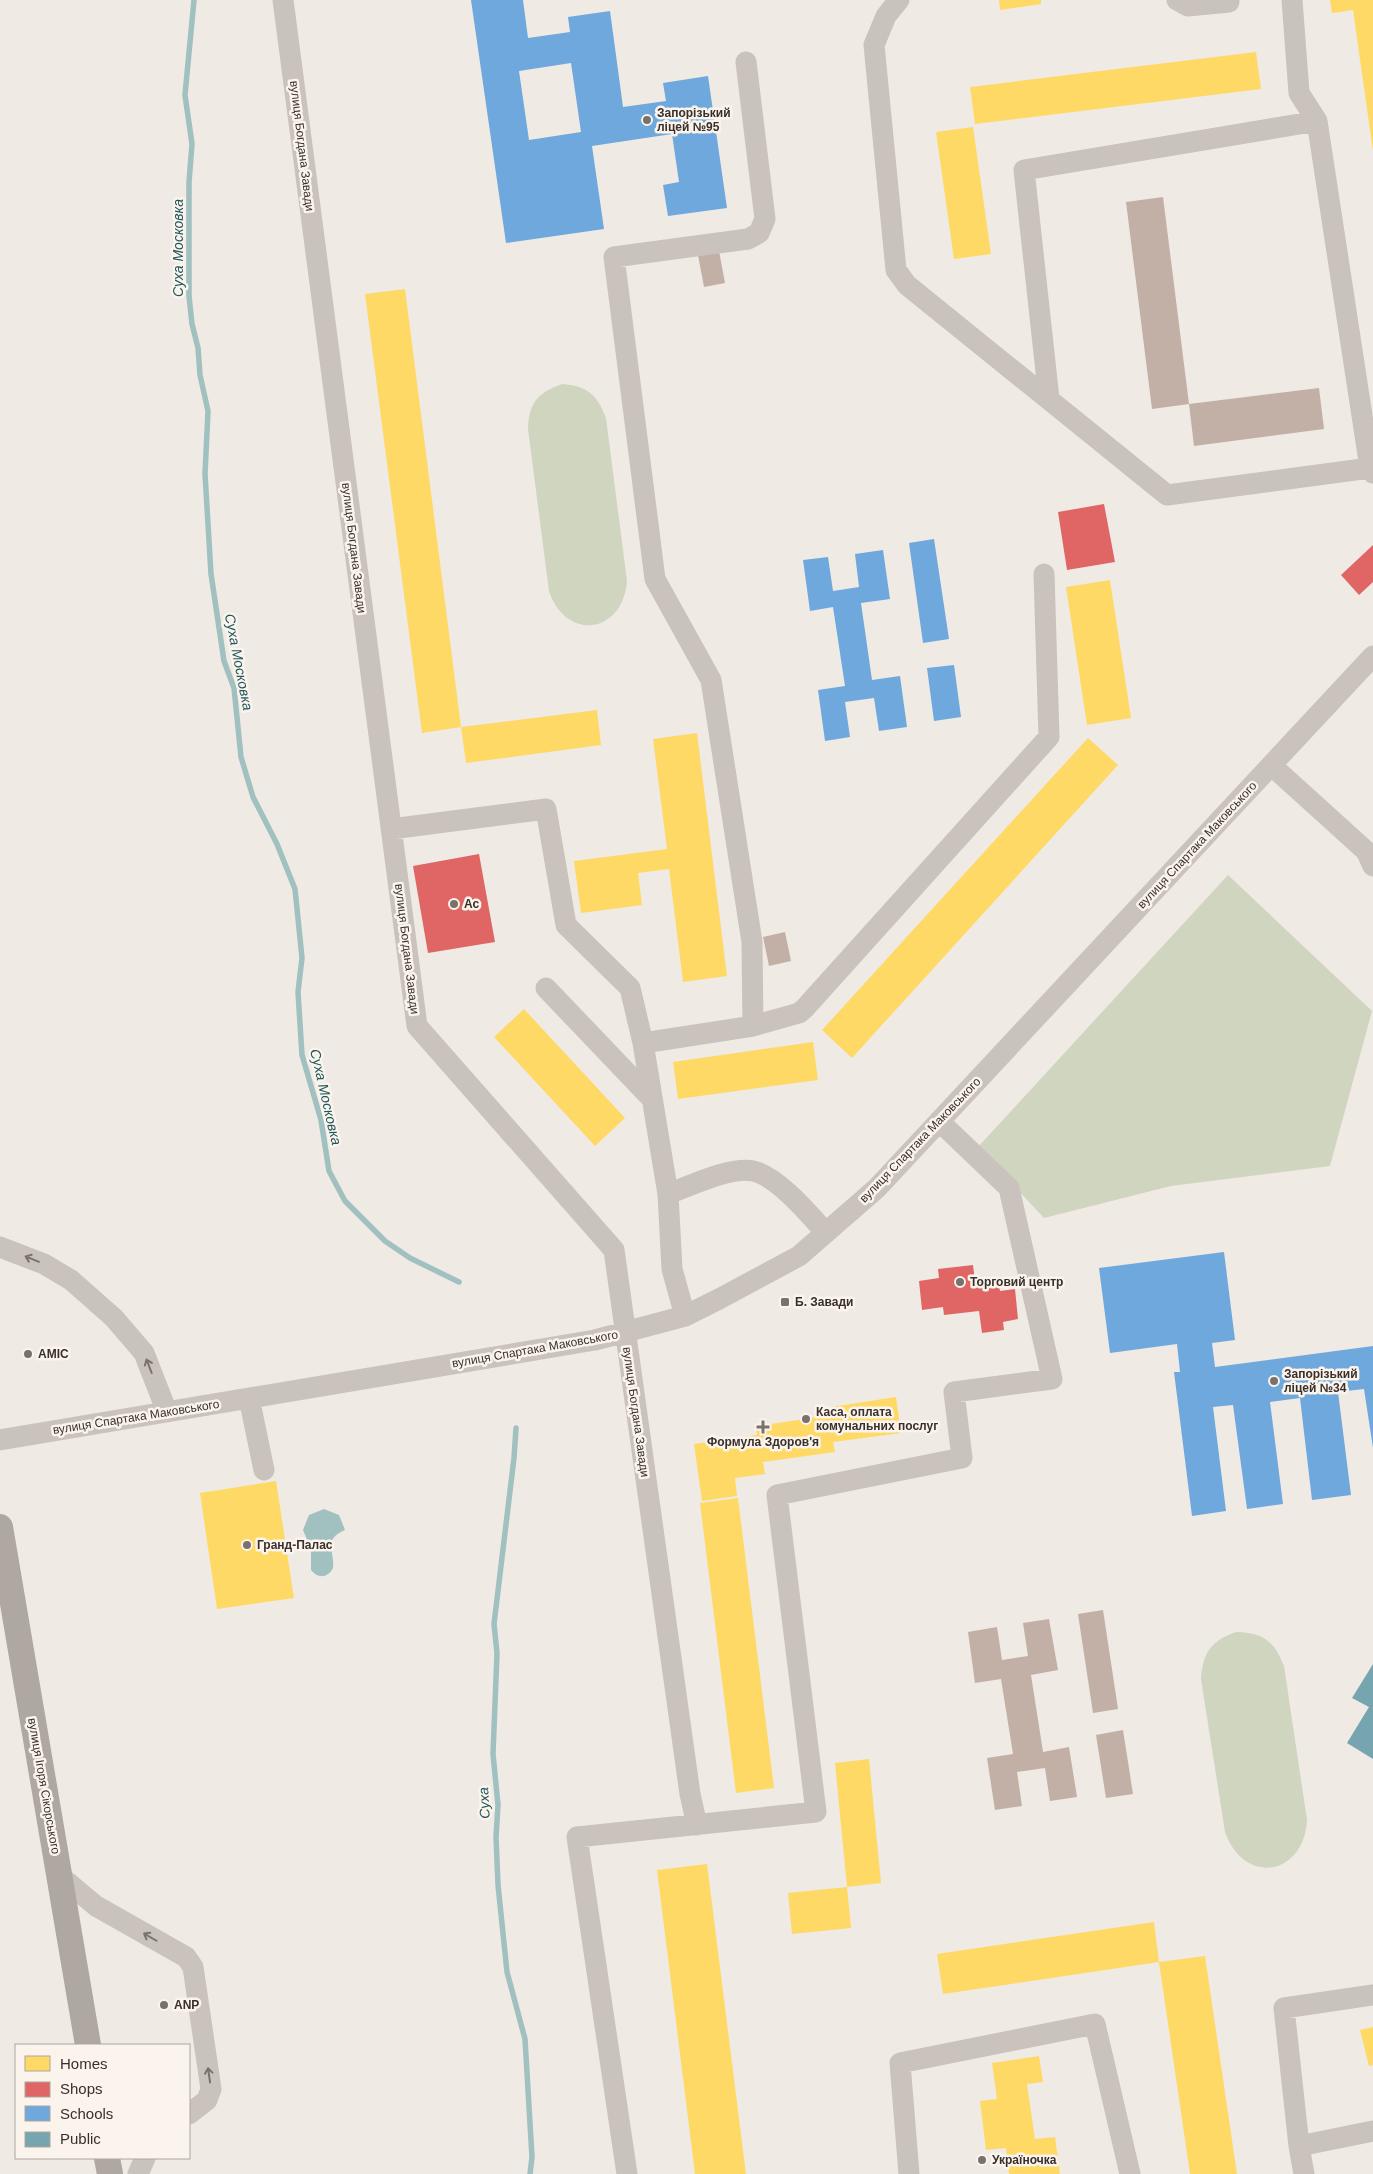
<svg xmlns="http://www.w3.org/2000/svg" width="1373" height="2174" font-family="Arial,sans-serif">
<rect width="100%" height="100%" fill="#efeae4"/>
<path fill="#d0d5bf" d="M562,384C587,386 597,394 606,418L627,581C623,634 566,642 549,591L528,429C529,403 537,393 562,384Z
M1228,875L1372,1011L1330,1166L1171,1186L1044,1218L978,1147Z
M1236,1632C1264,1633 1274,1641 1284,1666L1307,1820C1304,1876 1244,1886 1225,1832L1201,1679C1203,1652 1211,1641 1236,1632Z"/>
<path fill="#a1c0c0" d="M324,1509L339,1515L345,1530C322,1540 335,1551 333,1568C328,1578 318,1579 311,1570V1549L303,1530L309,1515Z"/>
<path fill="#ffd966" d="M999,0H1041V4L1000,10Z
M1330,0H1373V151L1353,10L1332,13Z
M1256,52L1261,89L975,124L970,87Z
M973,127L991,254L954,259L936,132Z
M405,289L461,727L422,733L365,294Z
M1110,580L1131,718L1087,725L1066,587Z
M597,710L601,745L466,763L461,727Z
M697,733L727,976L683,982L669,869L638,873L642,905L581,913L574,861L667,849L653,739Z
M1088,738L1118,765L852,1058L822,1030Z
M524,1009L625,1118L595,1146L494,1037Z
M813,1042L818,1080L678,1099L673,1062Z
M896,1397L901,1433L833,1442L835,1452L763,1462L765,1474L735,1478L737,1496L702,1501L694,1444L757,1435L756,1426L832,1415L831,1407Z
M276,1481L294,1598L217,1609L200,1493Z
M738,1498L774,1788L736,1793L700,1503Z
M869,1759L881,1883L847,1887L835,1763Z
M707,1864L746,2174H695L657,1870Z
M847,1887L851,1928L792,1934L788,1893Z
M1154,1922L1159,1962L1205,1956L1237,2174H1190L1159,1962L943,1994L937,1954Z
M1373,2027V2065L1369,2066L1360,2030Z
M1039,2056L1043,2082L1027,2084L1035,2139L1055,2137L1060,2174H1009L1006,2148L986,2150L980,2101L997,2099L992,2063Z"/>
<path fill="#e06666" d="M1104,504L1115,562L1067,570L1058,512Z
M1373,545V582L1359,595L1341,575Z
M479,854L495,942L428,953L413,866Z
M973,1265L975,1281L998,1278L1000,1291L1015,1289L1018,1319L1003,1322L1004,1330L982,1333L979,1311L944,1315L943,1307L922,1310L919,1281L939,1278L938,1269Z"/>
<path fill="#6fa8dc" fill-rule="evenodd" d="M471,0H523L528,38L570,32L568,17L610,11L623,107L666,101L663,83L708,76L727,208L668,216L663,185L679,182L672,134L592,146L604,229L506,243ZM571,63L581,132L529,140L519,71Z
M934,539L949,639L923,643L909,543Z
M883,550L890,599L861,603L872,680L900,676L907,727L879,731L874,698L845,702L850,737L825,741L818,690L845,686L833,607L810,611L803,560L828,557L833,591L859,587L855,554Z
M954,665L961,717L934,721L927,668Z
M1224,1252L1235,1340L1212,1343L1215,1367L1373,1346V1448L1364,1389L1338,1392L1351,1495L1312,1500L1300,1398L1270,1402L1283,1504L1247,1509L1233,1405L1213,1407L1226,1511L1192,1516L1174,1372H1180L1177,1344L1110,1353L1099,1268Z"/>
<path fill="#76a5af" d="M1373,1664V1759L1347,1743L1369,1707L1352,1698Z"/>
<g fill="none" stroke-linecap="round" stroke-linejoin="round">
<path stroke="#a1c0c0" stroke-width="5.5" d="M194,0L185,95L192,144L189,182V296L192,324L198,348L200,375L208,411L205,474L211,574L224,661L234,688L241,757L253,797L277,844L295,889L302,958L298,992L302,1055L321,1120L329,1171L345,1201L385,1241L410,1258L459,1282
M516,1428L514,1458L494,1624L497,1653L493,1754L498,1805L496,1837L498,1885L507,1972L525,2039L532,2157L530,2174"/>
</g>
<path fill="#c2afa6" d="M1163,197L1189,404L1152,409L1126,202Z
M719,251L725,283L704,287L698,255Z
M1319,388L1324,429L1194,446L1189,404Z
M785,932L791,961L769,966L763,937Z
M1103,1610L1118,1709L1093,1713L1078,1614Z
M1049,1619L1058,1670L1031,1675L1043,1752L1069,1747L1077,1797L1050,1801L1045,1768L1017,1772L1022,1806L995,1810L987,1758L1013,1754L1001,1679L975,1683L968,1632L997,1627L1002,1660L1028,1656L1023,1623Z
M1123,1730L1133,1794L1106,1798L1096,1735Z"/>
<g fill="none" stroke-linecap="round" stroke-linejoin="round">
<path stroke="#c9c2bd" stroke-width="21" d="M283,0L417,1026L614,1250L690,1794L697,1825
M899,0L886,16L874,45L896,270L907,285L1167,495L1370,468L1373,473
M1177,0L1188,6L1229,2
M1292,0L1299,93L1317,121
M1049,399L1024,170L1317,121L1370,468
M1271,765L1366,851L1373,866
M391,829L546,809L566,925L630,988L643,1043L668,1194L672,1269L685,1316
M546,988L652,1099
M753,1026L799,1013L804,1009L1049,737L1044,574
M643,1043L753,1026L752,942L711,680L655,579L614,257L748,239L759,233L765,219L746,62
M668,1194C690,1186 731,1166 753,1171C777,1176 810,1215 826,1233
M0,1247L44,1264L71,1280L114,1318L144,1353L167,1412
M249,1398L264,1470
M0,1440L595,1340L685,1316L719,1299L799,1256L877,1188L1373,656
M59,1875L96,1906L186,1957L193,1967L211,2089L207,2100L189,2114
M1299,2146L1284,2008L1373,1995
M138,2174L145,2158
M627,2174L577,1837L816,1812L777,1495L962,1458L954,1392L1052,1379L1009,1188L939,1121
M909,2174L900,2063L1095,2024L1130,2174
M1304,2174L1299,2146L1373,2131"/>
<path stroke="#aea7a2" stroke-width="26" d="M0,1527L88,2045
M107,2158L110,2174"/>
</g>
<defs><path id="oneway-shaft" d="M-6 0H5M1.5-3L5.5 0L1.5 3" fill="none" stroke-width="1.6" stroke-linecap="round" stroke-linejoin="round" transform="scale(1.25)"/></defs>
<g stroke="#7a726d">
<use href="#oneway-shaft" transform="translate(32 1259) rotate(-158)"/>
<use href="#oneway-shaft" transform="translate(149 1366) rotate(-111)"/>
<use href="#oneway-shaft" transform="translate(150 1937) rotate(-150)"/>
<use href="#oneway-shaft" transform="translate(209 2075) rotate(-98)"/>
</g>
<g fill="#79716c" stroke="#faf4ed" stroke-width="2">
<circle cx="647" cy="120" r="5"/>
<circle cx="454" cy="904" r="5"/>
<circle cx="960" cy="1282" r="5"/>
<rect x="780" y="1297" width="10" height="10" rx="2.5"/>
<circle cx="28" cy="1354" r="5"/>
<circle cx="1274" cy="1381" r="5"/>
<circle cx="806" cy="1419" r="5"/>
<path d="M760.5 1419.5h5v5h5v5h-5v5h-5v-5h-5v-5h5z"/>
<circle cx="247" cy="1545" r="5"/>
<circle cx="164" cy="2005" r="5"/>
<circle cx="982" cy="2160" r="5"/>
</g>
<g text-anchor="middle" stroke-width="5" stroke-linejoin="round" paint-order="stroke">
<g font-size="12" font-weight="bold" fill="#3a302b" stroke="#faf4ed" text-anchor="start">
<text x="657" y="117">Запорізький<tspan x="657" dy="14">ліцей №95</tspan></text>
<text x="464" y="908">Ас</text>
<text x="970" y="1286">Торговий центр</text>
<text x="795" y="1306">Б. Завади</text>
<text x="38" y="1358">AMIC</text>
<text x="1284" y="1378">Запорізький<tspan x="1284" dy="14">ліцей №34</tspan></text>
<text x="816" y="1416">Каса, оплата<tspan x="816" dy="14">комунальних послуг</tspan></text>
<text x="763" y="1446" text-anchor="middle">Формула Здоров'я</text>
<text x="257" y="1549">Гранд-Палас</text>
<text x="174" y="2009">ANP</text>
<text x="992" y="2164">Україночка</text>
</g>
<g font-size="12" fill="#3a302b" stroke="#faf4ed">
<text transform="translate(302 146) rotate(83)" y="4">вулиця Богдана Завади</text>
<text transform="translate(354 548) rotate(83)" y="4">вулиця Богдана Завади</text>
<text transform="translate(1197 845) rotate(-47)" y="4">вулиця Спартака Маковського</text>
<text transform="translate(407 949) rotate(83)" y="4">вулиця Богдана Завади</text>
<text transform="translate(920 1140) rotate(-46)" y="4">вулиця Спартака Маковського</text>
<text transform="translate(535 1349) rotate(-10)" y="4">вулиця Спартака Маковського</text>
<text transform="translate(636 1412) rotate(82)" y="4">вулиця Богдана Завади</text>
<text transform="translate(136 1417) rotate(-9)" y="4">вулиця Спартака Маковського</text>
<text transform="translate(44 1786) rotate(80)" y="4">вулиця Ігоря Сікорського</text>
</g>
<g font-size="14" font-style="italic" fill="#20575c" stroke="#faf4ed">
<text transform="translate(178 248) rotate(-90)" y="5">Суха Московка</text>
<text transform="translate(239 662) rotate(79)" y="5">Суха Московка</text>
<text transform="translate(326 1097) rotate(77)" y="5">Суха Московка</text>
<text transform="translate(484 1803) rotate(-93)" y="5">Суха</text>
</g>
</g>
<rect x="15" y="2044" width="175" height="115" fill="#faf4ed" stroke="#ada69f"/>
<rect x="25" y="2056" width="25" height="15" fill="#ffd966" stroke="#ada69f"/>
<text x="60" y="2069" font-size="15" fill="#3a302b">Homes</text>
<rect x="25" y="2082" width="25" height="15" fill="#e06666" stroke="#ada69f"/>
<text x="60" y="2094" font-size="15" fill="#3a302b">Shops</text>
<rect x="25" y="2106" width="25" height="15" fill="#6fa8dc" stroke="#ada69f"/>
<text x="60" y="2119" font-size="15" fill="#3a302b">Schools</text>
<rect x="25" y="2132" width="25" height="15" fill="#76a5af" stroke="#ada69f"/>
<text x="60" y="2144" font-size="15" fill="#3a302b">Public</text>
</svg>
